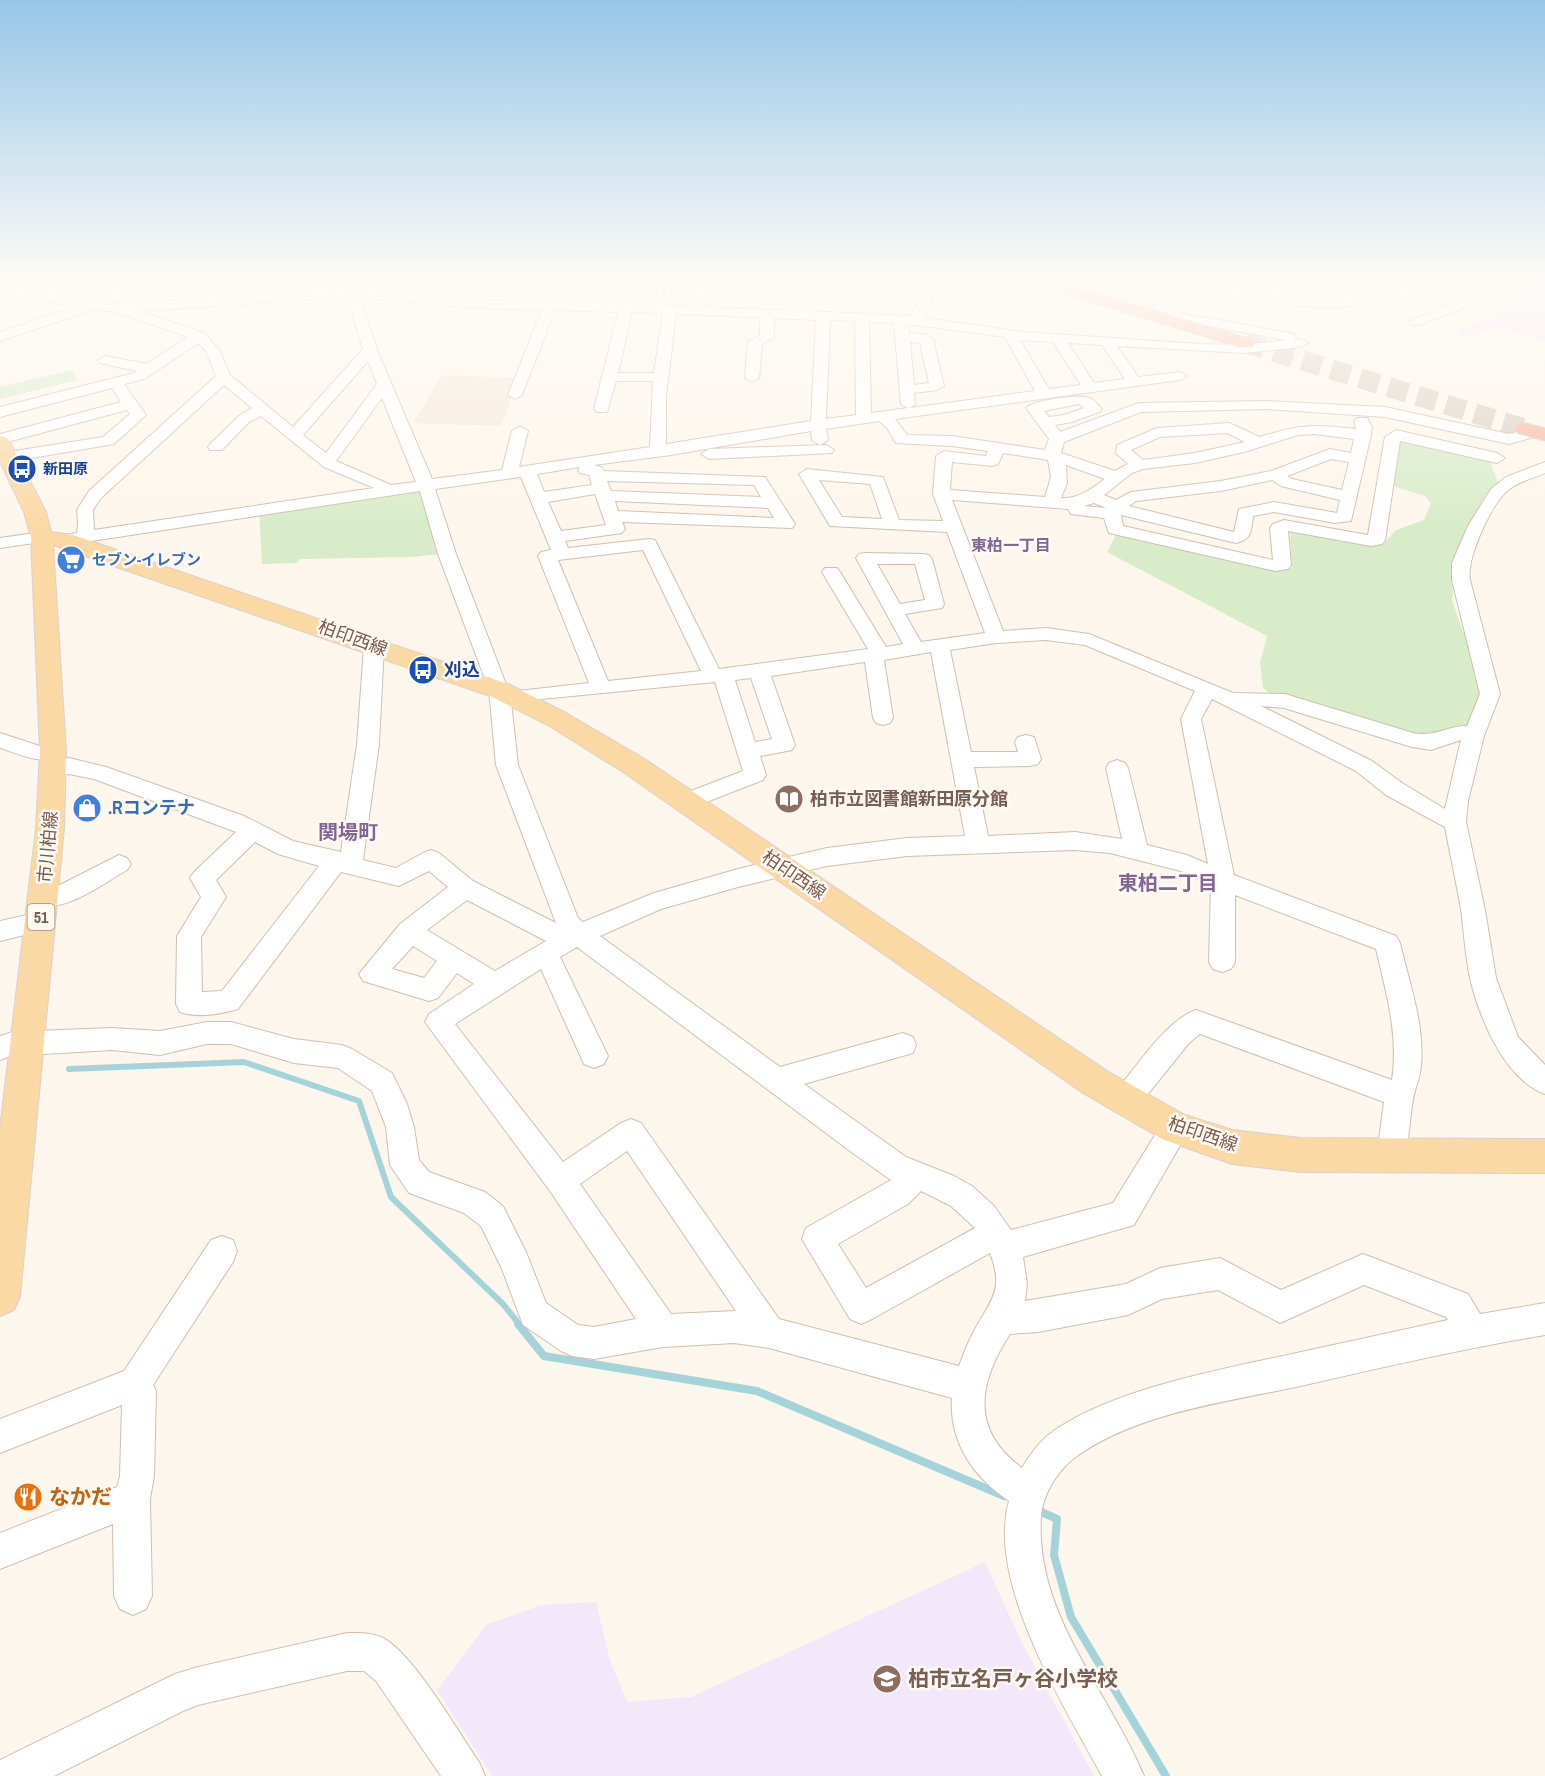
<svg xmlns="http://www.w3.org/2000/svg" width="1545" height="1776" font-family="'Archivo Narrow','Noto Sans JP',sans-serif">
<rect width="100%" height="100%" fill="#fdf6ec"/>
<path fill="#f5e8da" d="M442,375L518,378L501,426L413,423Z"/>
<path fill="#f3e8fa" d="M1541,281H1545V342L1499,326L1465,338L1457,332L1517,305L1523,295Z
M985,1562L1022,1643L1094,1776H492L437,1690L486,1625L541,1605L596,1602L610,1660L627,1702L691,1697Z"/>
<path fill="#d8ecc9" d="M72,370L77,380L0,399V387Z
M1400,439L1489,459L1498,482L1484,497L1460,544L1452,600L1483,690L1468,730L1431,738L1283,704L1263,688L1260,663L1267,636L1107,552L1117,533L1280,570L1292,568L1290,530L1383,544L1396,530L1424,520L1431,503L1425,496L1392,486Z
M420,487L440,554L413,557L299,559L297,563L262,564L259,510Z"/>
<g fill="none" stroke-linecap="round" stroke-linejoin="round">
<path stroke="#a5d3da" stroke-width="6" d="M69,1069L244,1062L359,1101L391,1197L503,1304L520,1325"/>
<path stroke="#a5d3da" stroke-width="8" d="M518,1324L544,1356L757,1391L1004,1496
M1037,1510L1057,1519L1054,1555L1071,1617L1166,1776"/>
<path stroke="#dcd0c4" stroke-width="20" stroke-dasharray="20 10" stroke-linecap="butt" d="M1245,343L1526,429"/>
<g stroke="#d1beb0" stroke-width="2">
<path id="minor" d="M69,281H83L63,296L94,300L135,281H150L148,284L110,303L119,304L344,290L342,281H354L357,290L478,300L571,303L577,281H589L584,303L652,305L659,290L653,281H665L672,290L664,305L690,306L698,288L693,281H705L710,288L703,307L793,311L802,297L737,289L736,286L742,282L815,291L816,294L806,311L911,316L917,303L901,301L900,298L901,295L930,297L932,300L924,318L1024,332L1200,344L1244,345L1286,340L1170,319L1168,316L1175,312L1289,333L1294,334L1296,337L1294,340L1301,339L1308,343L1301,347L1244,353L1117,346L1138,377L1180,372L1187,376L1180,380L895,419L907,435L952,436L1045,450L1049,439L1026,408C1034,400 1081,393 1092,399C1095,401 1099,406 1102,409L1099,412L1072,422L1055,425L1060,432L1139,403L1267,401L1385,407L1509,434L1536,427L1541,429L1544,432L1541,435L1509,444L1385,417L1267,409L1141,412L1064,442L1061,453L1115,471L1128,464L1116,453L1117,445L1157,428L1229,423L1260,437C1301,424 1313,424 1356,429L1354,421L1357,418H1367L1372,427L1371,435L1351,521L1335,523L1274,512L1253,516C1251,532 1252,539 1236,543L1121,515L1123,526L1273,560L1270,528L1273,524L1284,520L1368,535L1385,437L1396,430L1497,453L1505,458L1497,463L1400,441L1385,540L1382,544L1371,546L1288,531L1291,565L1288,569L1275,571L1109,533L1104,518L1071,514L1068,509L952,500L1003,631L1046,628L1089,634L1233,693L1285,694L1413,733C1438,737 1445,726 1467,726L1480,694L1452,580V563L1468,526L1491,489L1506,477L1545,462V473C1533,478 1517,482 1507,491C1491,505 1466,559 1470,580L1500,694L1484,736L1468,801L1466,822L1485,910L1496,978L1518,1037L1545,1065V1094C1504,1079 1479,1017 1470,978C1465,955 1464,931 1461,909C1456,881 1450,854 1445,827L1386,795L1356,771L1212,699L1201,719L1234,875L1396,936L1400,943C1409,982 1425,1025 1421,1066C1420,1080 1413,1092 1412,1106C1409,1125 1409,1147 1401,1164L1391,1168L1381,1164L1377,1155L1384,1102L1200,1034L1189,1043L1135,1110L1125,1113L1115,1110L1111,1101L1115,1092C1136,1068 1166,1020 1196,1010L1392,1080C1399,1036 1386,992 1376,949L1235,895V962L1231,969L1222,972L1213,969L1209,962L1211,886L1181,871L1110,853L1075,850L907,856L827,866L738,887L661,909L600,936L780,1067L903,1033L913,1037L916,1045L913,1053L804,1084L906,1157L954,1176L972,1186L994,1206L1011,1230L1113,1203L1165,1119L1175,1115L1185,1119L1189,1128L1185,1137L1134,1225L1023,1257L1027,1284L1025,1301L1126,1284L1160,1268L1220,1258L1281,1290L1363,1254L1468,1294L1480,1314L1545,1303V1335C1461,1349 1379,1368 1296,1387C1225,1402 1132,1414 1073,1459C1056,1473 1042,1496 1041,1518C1035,1615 1109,1691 1144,1776H1102C1064,1706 986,1582 1009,1501C973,1477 949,1442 952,1398L769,1348L734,1343L663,1347L594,1359L572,1356L561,1351L523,1325L502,1269L481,1226L464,1213L409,1193L390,1165L386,1127L372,1091L338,1068L294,1063L231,1044H207L160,1055L112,1050L26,1055L20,1052L0,1060V1036L27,1027L37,1031L112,1028L160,1031L207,1022H231L294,1039L342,1045L352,1049L392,1073L407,1104L414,1127L419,1160L429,1172L485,1192L503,1206L526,1252L546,1303L578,1325L594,1327L636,1319L550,1191L425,1022L429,1014L474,984L457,973L438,998L429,1001L363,981L359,974L400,924L448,887L429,871L399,886L341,872L238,1009C221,1014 197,1018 180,1012L176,1004L177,936L201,897L190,878L194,872L236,832L94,779L69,774L53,777L45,774L42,769L45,764L69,758L106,767L244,816L293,841L341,852L357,744L364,646L367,642H381L384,646L379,744L363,860L396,868L423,853L431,850L439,853L473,881L556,923L496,765L489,690L438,554L420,491L65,545L59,544L56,540L59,536L77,533L78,523L77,510L89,491L216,376L206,351L198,343L144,379L124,384L146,415L114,444L8,462L2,460L0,457L2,454L8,452L103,437L130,414L127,410L0,444V434L121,402L112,388L0,417V407L134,373L137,371L100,363L98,360L105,356L147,364L188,337L117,312L96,309L0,341V332L78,306L0,295V287L49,294ZM347,297L363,349L293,427L230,375L219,350L204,333L139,311ZM360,298L478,308L542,310L508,395L515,399L522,395L555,310L618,312L594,409L597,412H607L616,381H653L650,447L519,467L528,431L520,426L512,431L502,470L432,479L377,350ZM632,312L663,313L654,373H618ZM676,314L760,317V335L748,342L745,378L752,382L759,378L762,344L774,337V318L816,320L811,421L666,444V396ZM830,320L855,321L856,415L826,419ZM869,322L894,323L901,404L908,408L871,413ZM908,324L1005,337L1035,391L910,408L915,404L914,393L937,390L944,386L933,339L926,335L909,333ZM1020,340L1053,342L1081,385L1049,389ZM910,342L920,343L929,383L914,385ZM1068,343L1102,345L1125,379L1094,383ZM368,361L377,384L326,453L303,435ZM224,385L252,408L239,416L210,444L208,447L210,450H222L249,422L261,416L324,467L374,488L94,530L93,510L101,498ZM382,398L416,482L391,485L336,461ZM1079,404L1084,408L1064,415L1049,417L1044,411ZM879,421L887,428L896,443L952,446L988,451L986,456L944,451L936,456L933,494L943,521L899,520L883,477L807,469L799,474L830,526L947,532L985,633L921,642L905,614L942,608L944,604L932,559L929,555L923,554L865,553L859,554L856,558L903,644L886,647L840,572L837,568H825L822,572L868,649L719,669L655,540L649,539L568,548L565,541L622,533L625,529L622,522L792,528L795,524L765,477L604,471L601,467L594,465L671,455L811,431L812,440L820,445L828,440L826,429ZM1227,433L1245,442L1195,453L1143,460L1131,450L1160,437ZM1314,434L1354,439L1351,453L1330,449L1271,471L1221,481L1131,492L1116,500L1104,495L1132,473L1143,469L1195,463L1244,452L1298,435ZM1003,453L1048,460L1051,477L1045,497L950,490L952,462L992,466L998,464ZM1331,459L1349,462L1342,490L1292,479L1287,476ZM1066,465L1105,479C1091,489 1079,499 1061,498L1067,483ZM580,467L578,470L580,473L589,475L592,485L544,492L537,474ZM521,477L551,550L541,552L538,556L589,683L509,692L456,554L435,489ZM819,480L870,484L882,519L842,517ZM1272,480L1281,486L1340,500L1337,513L1274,502L1239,509L1234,532L1129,506L1136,501L1221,491ZM607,481L754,485L761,497L611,491ZM595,494L606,525L561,531L548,502ZM615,501L768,508L774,518L618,511ZM1094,503L1106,508L1084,506ZM643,550L701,671L608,681L558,560ZM877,564H915L925,600L900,604ZM1046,640L1085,645L1195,691L1181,719L1208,864L1187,855L1147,845L1128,768L1125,763L1117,760L1109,763L1106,768L1122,839L1075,832L988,836L974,767L1030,766L1038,764L1041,759L1034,737L1026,735L1018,737L1015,742L1018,752H971L950,650L996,643ZM931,652L965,836L907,838L827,848L738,869L654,893L583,922L578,918L518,765L511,702L715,682L743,771L678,796L675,802L678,808L686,810L763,780L766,775L760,756L792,750L795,745L771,676L865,662L873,718L876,723L883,725L890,723L893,718L884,660ZM751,678L772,739L755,742L735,680ZM1261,706L1284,708L1412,747L1431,750L1461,740L1445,809L1402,783L1372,761ZM255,842L278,854L319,866L222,991L202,992L201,937L226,897L216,880ZM467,900L546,941L495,971L427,930ZM413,946L437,961L424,978L392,969ZM577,947L854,1154L891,1180L806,1228L802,1239L850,1319L861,1324L872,1319L990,1253C1005,1291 990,1301 974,1331C968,1342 963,1355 959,1366L779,1319L641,1123L631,1119L621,1123L563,1162L455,1024L541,969L584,1064L594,1068L604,1064L608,1056L560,957ZM627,1151L736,1311L671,1314L580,1184ZM921,1191L951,1206L975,1228L866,1288L838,1244L908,1204ZM1364,1285L1446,1317L1448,1320C1396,1331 1344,1343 1292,1354C1219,1370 1106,1390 1047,1436C1037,1445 1029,1456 1022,1468C970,1430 978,1383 1010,1334L1038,1332L1128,1315L1162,1299L1218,1290L1280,1323Z
M1183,281C1203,279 1222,286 1242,289C1253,290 1264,288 1275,289C1282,290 1288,297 1296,298C1317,302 1421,296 1432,281H1444L1438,291L1421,296L1369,305L1332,307L1293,306L1272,297H1244L1185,284Z
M1299,281C1309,280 1312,286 1322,287C1331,288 1338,284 1345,290C1332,301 1308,294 1299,281Z
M1355,281H1367L1360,292L1355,293L1349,289Z
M1499,281H1523L1521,284L1499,289L1457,311L1415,326L1408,322Z
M826,445L834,450L832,453L709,459L701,454L709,449Z
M42,532L48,533L51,537L48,541L0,548V538Z
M0,733L43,747L53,745L61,747L64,752L61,757C36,764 23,755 0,748Z
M119,855L127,858L131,864L127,870C102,884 64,914 34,905L31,898L34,891L58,886Z
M40,912L49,915L52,922L49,929L0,941V921Z
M222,1236L233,1240L237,1251L233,1262L153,1385L156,1391L154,1476L150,1499L152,1596L146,1609L133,1615L120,1609L114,1596L113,1524L0,1569V1533L117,1487L120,1476L122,1405L0,1453V1419L124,1371L211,1240Z
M347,1633C360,1633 371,1632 383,1638C414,1655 457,1730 479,1762L485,1776H441L376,1681L364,1671H347L198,1705L183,1711L54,1776H0V1760L175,1674L198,1667Z"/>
</g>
<g stroke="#dad1cd" stroke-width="2">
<path id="major" d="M0,436L7,438L10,442L46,512L51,532L73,535L508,684L566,713L643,758L1107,1071L1185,1115L1232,1130L1301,1138L1545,1139V1173L1301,1172L1232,1164L1162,1139L1083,1093L623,772L548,725L490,696L53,545L66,752L64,828L20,1296L14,1310L0,1316V1129L36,828L40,752L31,537L24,512L0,462Z"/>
</g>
<g stroke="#dad1cd" stroke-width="1">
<path id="highway" d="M1030,281H1056L1252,339L1255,343L1252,347H1238L1033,285Z
M1526,423L1545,428V441L1518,434L1515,429L1518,424Z"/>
</g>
<use href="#minor" fill="#fff" fill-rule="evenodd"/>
<use href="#major" fill="#fbd9a5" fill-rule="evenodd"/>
<use href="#highway" fill="#f7b7a3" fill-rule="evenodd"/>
</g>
<linearGradient id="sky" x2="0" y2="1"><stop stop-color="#97c7e8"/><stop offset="0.53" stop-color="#fefbf6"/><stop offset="1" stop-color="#fefbf6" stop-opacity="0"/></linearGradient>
<rect width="1545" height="529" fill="url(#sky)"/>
<defs>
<g id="bus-disc" transform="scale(1.5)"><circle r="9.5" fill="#1a4fb4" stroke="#fffaf3"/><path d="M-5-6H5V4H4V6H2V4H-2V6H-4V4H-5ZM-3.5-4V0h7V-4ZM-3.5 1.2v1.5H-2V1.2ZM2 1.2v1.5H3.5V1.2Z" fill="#fff"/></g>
<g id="supermarket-disc" transform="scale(1.5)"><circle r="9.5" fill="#3f7fe0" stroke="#fffaf3"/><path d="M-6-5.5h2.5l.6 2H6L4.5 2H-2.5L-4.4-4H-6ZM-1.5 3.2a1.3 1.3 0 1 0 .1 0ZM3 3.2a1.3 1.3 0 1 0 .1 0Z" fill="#fff"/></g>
<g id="library-disc" transform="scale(1.5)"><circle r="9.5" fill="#8d6e63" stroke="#fffaf3"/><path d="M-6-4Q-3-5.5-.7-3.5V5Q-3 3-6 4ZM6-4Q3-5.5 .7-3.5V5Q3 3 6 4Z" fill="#fff"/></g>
<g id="shop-disc" transform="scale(1.5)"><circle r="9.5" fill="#3f7fe0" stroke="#fffaf3"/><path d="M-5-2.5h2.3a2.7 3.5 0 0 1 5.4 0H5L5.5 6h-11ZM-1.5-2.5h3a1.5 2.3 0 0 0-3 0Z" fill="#fff"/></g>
<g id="restaurant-disc" transform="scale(1.5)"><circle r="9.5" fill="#e8710a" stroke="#fffaf3"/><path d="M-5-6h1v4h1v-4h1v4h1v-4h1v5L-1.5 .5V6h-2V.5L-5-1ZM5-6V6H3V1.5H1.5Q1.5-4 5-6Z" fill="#fff"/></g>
<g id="school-disc" transform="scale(1.5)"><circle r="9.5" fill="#8d6e63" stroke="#fffaf3"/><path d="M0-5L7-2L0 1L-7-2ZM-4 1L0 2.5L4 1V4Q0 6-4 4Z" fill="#fff"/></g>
</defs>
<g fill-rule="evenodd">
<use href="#bus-disc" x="22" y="469"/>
<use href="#supermarket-disc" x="71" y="560"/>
<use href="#bus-disc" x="423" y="670"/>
<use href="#library-disc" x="789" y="799"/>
<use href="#shop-disc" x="87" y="808"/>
<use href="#restaurant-disc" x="28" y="1497"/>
<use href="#school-disc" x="887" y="1679"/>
</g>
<g text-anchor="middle" stroke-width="5" stroke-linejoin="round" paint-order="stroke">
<g font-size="15" font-weight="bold" fill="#164399" stroke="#fffaf3" text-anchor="start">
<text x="43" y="474">新田原</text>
</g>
<g font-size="15" font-weight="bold" fill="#366cbe" stroke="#fffaf3" text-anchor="start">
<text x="92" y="565">セブン-イレブン</text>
</g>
<g font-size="16" font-weight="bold" fill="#846695" stroke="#fffaf3">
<text x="1011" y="551">東柏一丁目</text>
</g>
<rect fill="#fffaf3" stroke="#a28b7f" stroke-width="1.5" x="27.5" y="904" width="27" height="26" rx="4.5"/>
<g font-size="16" font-weight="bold" fill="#7a5c4d">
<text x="41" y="923">51</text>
</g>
<g font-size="18" fill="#7a5c4d" stroke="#fffaf3">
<text transform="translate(353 638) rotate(20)" y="6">柏印西線</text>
<text transform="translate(48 847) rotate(-85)" y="6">市川柏線</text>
<text transform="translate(794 875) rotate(34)" y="6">柏印西線</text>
<text transform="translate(1203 1134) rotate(19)" y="6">柏印西線</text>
</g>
<g font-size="18" font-weight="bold" fill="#164399" stroke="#fffaf3" text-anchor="start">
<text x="444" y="676">刈込</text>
</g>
<g font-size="18" font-weight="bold" fill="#785e54" stroke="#fffaf3" text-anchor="start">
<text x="810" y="805">柏市立図書館新田原分館</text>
</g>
<g font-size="18" font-weight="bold" fill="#366cbe" stroke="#fffaf3" text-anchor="start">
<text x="108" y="814">.Rコンテナ</text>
</g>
<g font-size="20" font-weight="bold" fill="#846695" stroke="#fffaf3">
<text x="348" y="839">関場町</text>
<text x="1168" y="890">東柏二丁目</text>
</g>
<g font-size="21" font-weight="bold" fill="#c56008" stroke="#fffaf3" text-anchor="start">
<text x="49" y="1504">なかだ</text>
</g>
<g font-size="21" font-weight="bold" fill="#785e54" stroke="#fffaf3" text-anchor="start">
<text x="908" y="1686">柏市立名戸ヶ谷小学校</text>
</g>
</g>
</svg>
